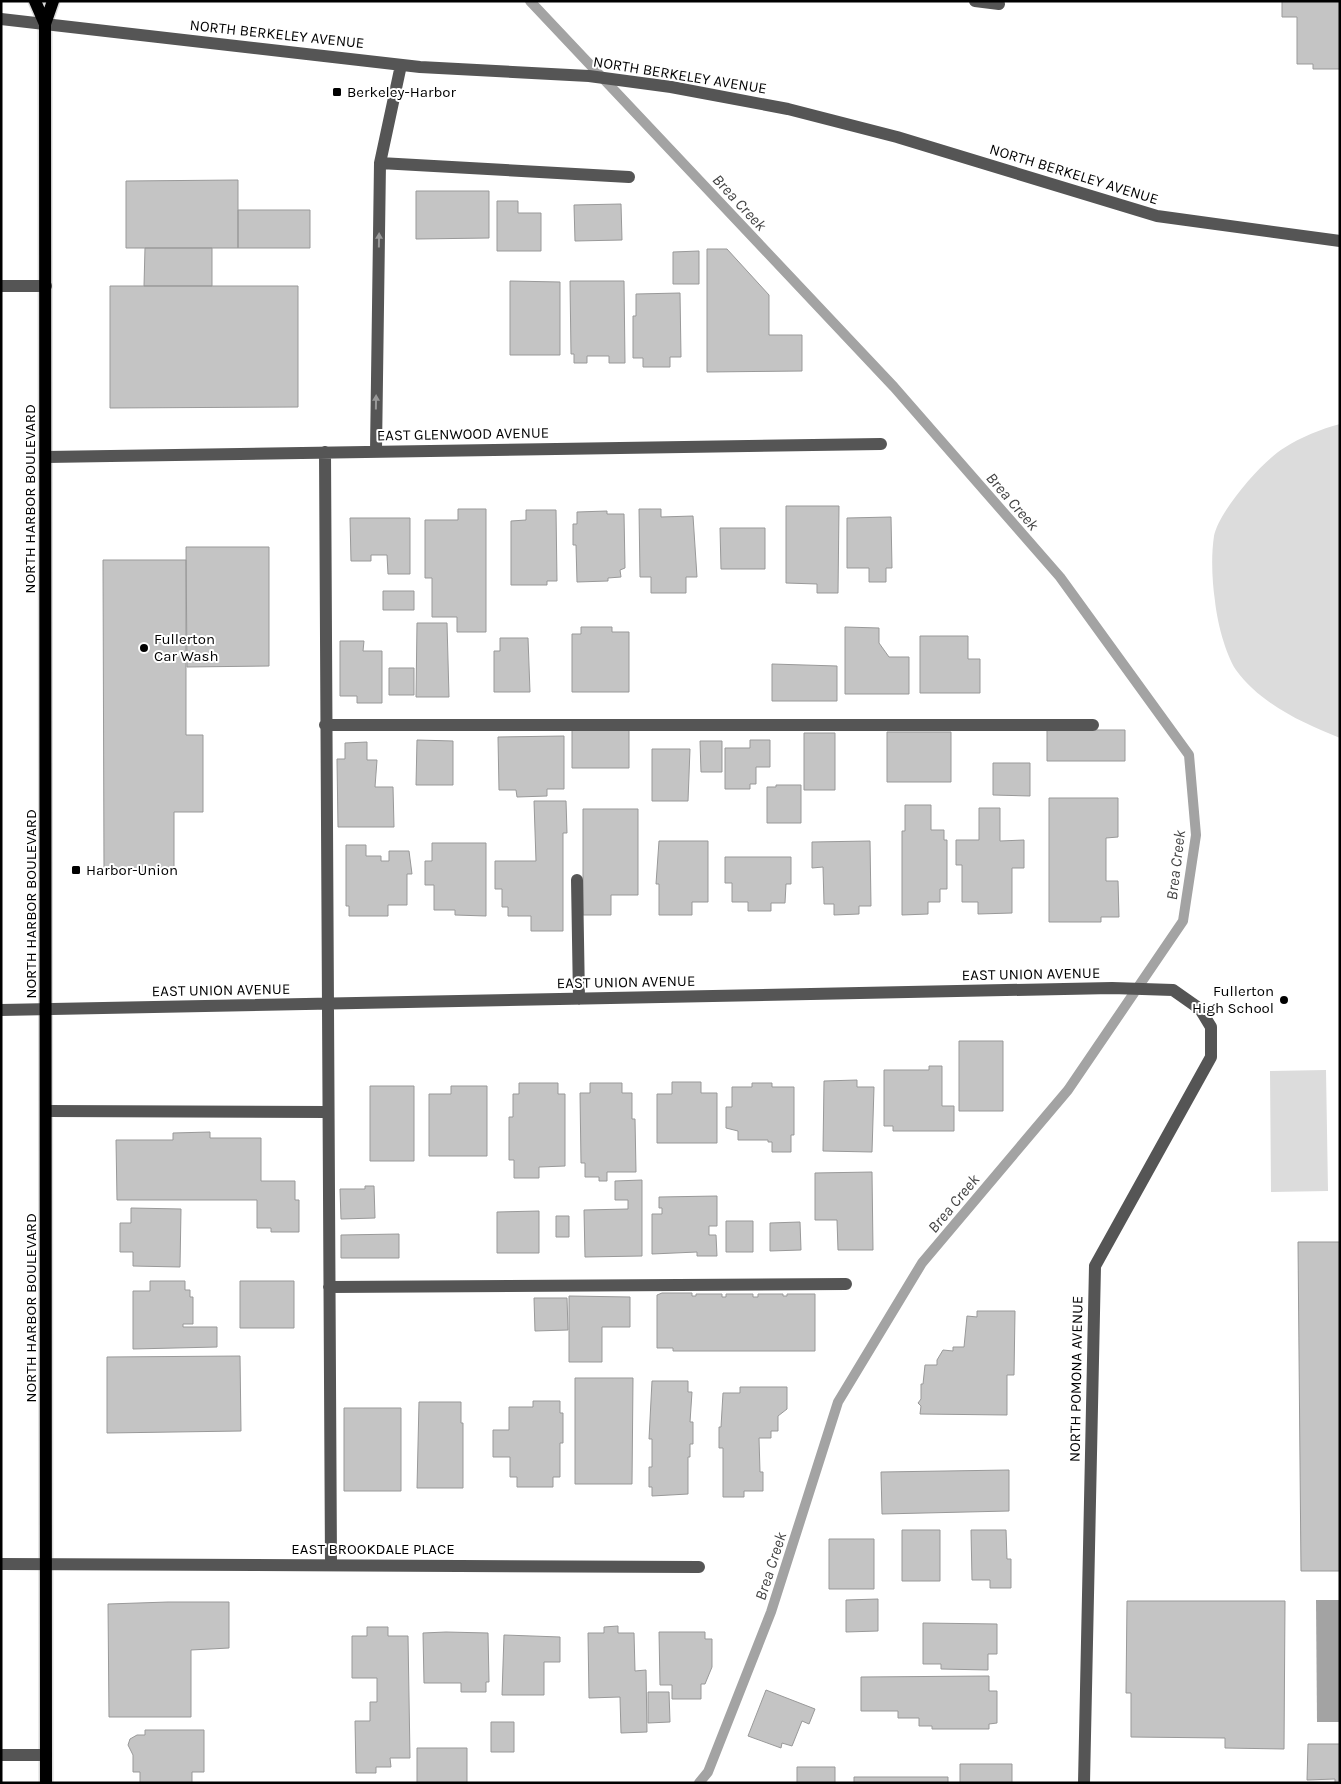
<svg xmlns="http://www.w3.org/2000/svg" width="1341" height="1784" font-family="Karla,sans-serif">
<rect width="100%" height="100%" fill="#fff"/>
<path fill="#dcdcdc" d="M1340,424V738C1302,723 1261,704 1236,670C1225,653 1217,621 1215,601C1212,581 1211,556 1214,536C1219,511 1262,461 1284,448C1301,437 1321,429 1340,424Z
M1326,1070L1328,1191L1271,1192L1270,1071Z"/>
<path fill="#a3a3a3" d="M1316,1600H1340V1722H1317Z"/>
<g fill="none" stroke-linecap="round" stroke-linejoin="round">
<path stroke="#a3a3a3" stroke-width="10" d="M530,1L894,387L1060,577L1189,755L1196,835L1183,921L1068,1090L922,1263L838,1402L771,1612L708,1772L699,1783"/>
</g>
<path fill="#c4c4c4" stroke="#999" d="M1282,1H1340V69H1313V64H1297V17H1282Z
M238,180V248H126V181Z
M416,191H489V238L416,239Z
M497,201H518V213H541V251H497Z
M621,204L622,240L575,241L574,205Z
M238,210H310V248H238Z
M145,248H212V286H144Z
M707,249H727L769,295V335H802V371L707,372Z
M699,251V284H673V252Z
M510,281L560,282V355H510Z
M570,281H624L625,363H609V356H587V363H574V354H571Z
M110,286H298V407L110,408Z
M680,293L681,357H670V367H643V358H633V316H636V294Z
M786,506H839L838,593H817V584L786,583Z
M458,509H486V632H457V617H432V578H425V520H458Z
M639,509H661V517L693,516L697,577H686V593H651V577H640Z
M526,510H556L557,581H547V585H511V521L526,520Z
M607,511V514H624L625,568L620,570L621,577L608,578V581L577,582L576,545H573V524H577V512Z
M891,517L892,568H886V582H869V568H847V518Z
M350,518H410V574H388L387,555H371V561H351Z
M720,528H765V569H721Z
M186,547H269V666L187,667Z
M103,560H186V735H203V812H174V867L150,868V871H104Z
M383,591H414V610H383Z
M417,623H447L449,697H416Z
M581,627H612V632H629V692H572V634H581Z
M845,627L879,628V643L889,657H909V694H845Z
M920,636H968V659H980V693H920Z
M500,638H528L530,692H494V651H500Z
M340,641H364L363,651H382V703H357V696H340Z
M772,664L837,666V701H772Z
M389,668H414V695H389Z
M572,730H629V768H572Z
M1047,730H1125V761H1047Z
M887,732H951V782H887Z
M804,733H835V790H804Z
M564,736V789H547V796L517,797L516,790H499L498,737Z
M417,740L453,741V785H416Z
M750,740H770V767H756V784H750V789H725V748H750Z
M700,741H722V772H701Z
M367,742V760H377L375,787H393L394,827H338L337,759H345V743Z
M652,749H690L688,801H652Z
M993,763H1030V796L993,795Z
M776,785H801V823H767V787H776Z
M1049,798H1118V837L1106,838V881H1118L1119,917H1101V922H1049Z
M534,801H566L567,833H563V931H531V916H508V907H502V889H495V861H536Z
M905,805H931V830H944V840H947V889H940V902H928V914L902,915V831H905Z
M979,808H1000V841L1024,840V868H1012V913L978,914V902H962V865H956V840H979Z
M583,809H638V895H611V915H583Z
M659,841H708V902H692V915H659V884H656Z
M870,841L871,906H859V914L834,915V904H824L823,867L812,868V842Z
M432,843H486V916L455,915V910H434V885H425V861H432Z
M346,845H366V856H381V861H389V851H409L412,874H407V905H388V916H349V906H346Z
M725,857H791V884H786L785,903H771V911H748V902H732V883H725Z
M959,1041H1003V1111H959Z
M929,1066H942V1106H954V1131H893V1126H884V1070H929Z
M857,1080V1087H874L872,1152L823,1151L824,1081Z
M672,1082H701V1093H717V1143H657V1094H672Z
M519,1083H558V1094H565V1166L539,1167V1178H514V1160H509V1117H513V1094H519Z
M590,1083H622V1093H632V1119H635L636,1172H607V1181H599V1177H585V1163H581L580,1093H590Z
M752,1083H772V1087H794V1135H791V1152H772V1142H768V1140H738V1131L726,1128V1107H732V1087H752Z
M370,1086H414V1161H370Z
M451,1086H487V1156H429V1094H451Z
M210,1132V1138H261V1181H295V1200H299V1232H271V1228H257V1200H117L116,1140H173V1133Z
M872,1172L873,1250H838L837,1220H815V1173Z
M642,1180V1256L585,1257L584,1210L628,1209V1200H615V1181Z
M365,1186H374L375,1218L341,1219L340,1189H365Z
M717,1196V1226H709V1235H716L717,1256H697V1252L652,1254V1214H662V1208H659V1197Z
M131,1208L181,1209L180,1267L133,1266V1252H120V1223H131Z
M539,1211V1253H497V1212Z
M556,1216H569V1237H556Z
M726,1221H753V1252H726Z
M800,1222L801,1250L770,1251V1223Z
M399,1234V1258H341V1235Z
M1298,1242H1340V1571H1301Z
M150,1281H185V1290H190V1297H193V1324H183V1327H217V1347L133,1349V1291H150Z
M240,1281H294V1328H240Z
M662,1293H692V1296H696V1294H722V1297H726V1294H753V1297H758V1294H783V1296H787V1294H815V1351H673V1348H657V1295Z
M569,1296L630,1297V1327H602V1362H569Z
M534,1298H567L568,1330L535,1331Z
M977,1311H1015L1014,1375H1007V1415L920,1414L921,1406L918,1403L921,1399V1384H923L925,1365H937V1360L943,1350L953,1351V1347H964L967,1316L977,1317Z
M240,1356L241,1431L107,1433V1357Z
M575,1378H633L632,1484H575Z
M652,1381H688V1392H692L690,1422H693V1444H690V1457H688V1494L652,1496V1487H649V1467H652V1439H649Z
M740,1387H787V1409L778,1416V1431H771V1438H759L760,1472H763V1491H744V1497H723V1448H719V1427H721L723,1393H740Z
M533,1401H560V1413H563V1443H560V1477H553V1487H517V1477H510V1457H493V1430H509V1407H533Z
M419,1402H461V1423H463V1488H417Z
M344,1408H401V1491H344Z
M1009,1470V1511L882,1514L881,1472Z
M902,1530H940V1581H902Z
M971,1530H1006L1007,1559H1011V1588H990V1580H972Z
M829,1539H874V1589H829Z
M878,1599V1631L846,1632V1600Z
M1127,1601H1285L1284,1749L1225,1748V1738L1131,1737V1693H1126Z
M168,1602H229V1648L191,1650V1717H109L108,1604Z
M923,1623L997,1624V1654H988V1670L941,1669V1664H923Z
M618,1626V1633H634L635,1671L646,1670L647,1732L621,1733L620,1697L589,1698L588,1633H604V1627Z
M367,1627H388V1636H408L410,1758H390L391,1767H376V1773H356L355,1721H370V1702H377V1678H352V1636H367Z
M446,1632L488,1633L489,1682H486V1692H461V1683H424L423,1633Z
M659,1632H705V1639H712V1667L705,1684H701V1699H672V1685H660Z
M504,1635L560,1637V1662H544V1695H502Z
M989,1676V1691H997V1723L989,1724V1729H932V1726H919V1718H898V1711H861V1677Z
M766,1690L815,1709L809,1724L802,1721L792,1746L782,1743L781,1748L748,1736Z
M648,1692H669L670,1722L648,1723Z
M491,1722H514V1752H491Z
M145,1730H204V1772H192V1783H140V1772H133V1755L128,1745L130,1739L137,1735H145Z
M1308,1744H1340V1783H1335V1779L1307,1780Z
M417,1748H467V1783H417Z
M960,1764H1012V1783H960Z
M797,1767H835V1783H797Z
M854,1777H948V1783H854Z"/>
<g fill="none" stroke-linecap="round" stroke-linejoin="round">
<g stroke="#dbdbdb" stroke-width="15">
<path id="major" d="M35,1L45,24
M46,1783L45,24L53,1"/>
</g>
<path stroke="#555" stroke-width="12" d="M975,1L999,4
M1,19L420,67L589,76L671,87L788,109L897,137L1157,216L1340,241
M401,65L380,163L629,177
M1,286H46
M376,451L380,163
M325,452L331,1565
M46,457L881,444
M325,725H1093
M577,880L579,999
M1,1010L1112,988L1173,990L1200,1009L1211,1027V1057L1095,1266L1084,1783
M47,1111L328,1112
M329,1287L846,1284
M1,1564L699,1567
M1,1755H46"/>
<use href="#major" stroke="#000" stroke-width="12"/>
</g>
<defs><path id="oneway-solid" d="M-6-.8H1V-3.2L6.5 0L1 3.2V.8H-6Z" transform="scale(1.25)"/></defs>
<g fill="#999">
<use href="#oneway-solid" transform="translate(379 240) rotate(-89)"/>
<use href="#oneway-solid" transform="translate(376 402) rotate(-89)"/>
</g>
<g fill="#000" stroke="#fff" stroke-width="2">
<rect x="332" y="87" width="10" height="10" rx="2.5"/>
<circle cx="144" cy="648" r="5"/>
<rect x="71" y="865" width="10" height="10" rx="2.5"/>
<circle cx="1284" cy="1000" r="5"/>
</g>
<g text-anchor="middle" stroke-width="4" stroke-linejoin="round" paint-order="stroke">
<g font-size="15" fill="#000" stroke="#fff">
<text transform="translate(277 34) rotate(6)" y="5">NORTH BERKELEY AVENUE</text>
<text transform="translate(680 75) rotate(9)" y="5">NORTH BERKELEY AVENUE</text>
<text transform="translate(1074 174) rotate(17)" y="5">NORTH BERKELEY AVENUE</text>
<text transform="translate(463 434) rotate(-1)" y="5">EAST GLENWOOD AVENUE</text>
<text transform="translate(30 499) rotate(-90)" y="5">NORTH HARBOR BOULEVARD</text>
<text transform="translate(31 904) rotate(-90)" y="5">NORTH HARBOR BOULEVARD</text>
<text transform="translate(1031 974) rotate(-1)" y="5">EAST UNION AVENUE</text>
<text transform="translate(626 982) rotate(-1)" y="5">EAST UNION AVENUE</text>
<text transform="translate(221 990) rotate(-1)" y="5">EAST UNION AVENUE</text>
<text transform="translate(31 1308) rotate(-90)" y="5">NORTH HARBOR BOULEVARD</text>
<text transform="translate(1076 1379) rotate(-89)" y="5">NORTH POMONA AVENUE</text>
<text x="373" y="1554">EAST BROOKDALE PLACE</text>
</g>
<g font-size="15" fill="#000" stroke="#fff" text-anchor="start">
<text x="347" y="97">Berkeley-Harbor</text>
<text x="154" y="644">Fullerton<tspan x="154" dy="17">Car Wash</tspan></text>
<text x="86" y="875">Harbor-Union</text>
<text x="1274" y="996" text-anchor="end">Fullerton<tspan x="1274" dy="17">High School</tspan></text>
</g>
<g font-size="16" font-style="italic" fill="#444" stroke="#fff">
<text transform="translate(740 202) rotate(47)" y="6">Brea Creek</text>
<text transform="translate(1013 501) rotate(49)" y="6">Brea Creek</text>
<text transform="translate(1175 865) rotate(-83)" y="6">Brea Creek</text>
<text transform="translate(953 1203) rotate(-50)" y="6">Brea Creek</text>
<text transform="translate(770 1566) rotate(-72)" y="6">Brea Creek</text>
</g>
</g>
<rect width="1341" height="1784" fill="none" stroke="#000000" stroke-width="5"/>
</svg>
